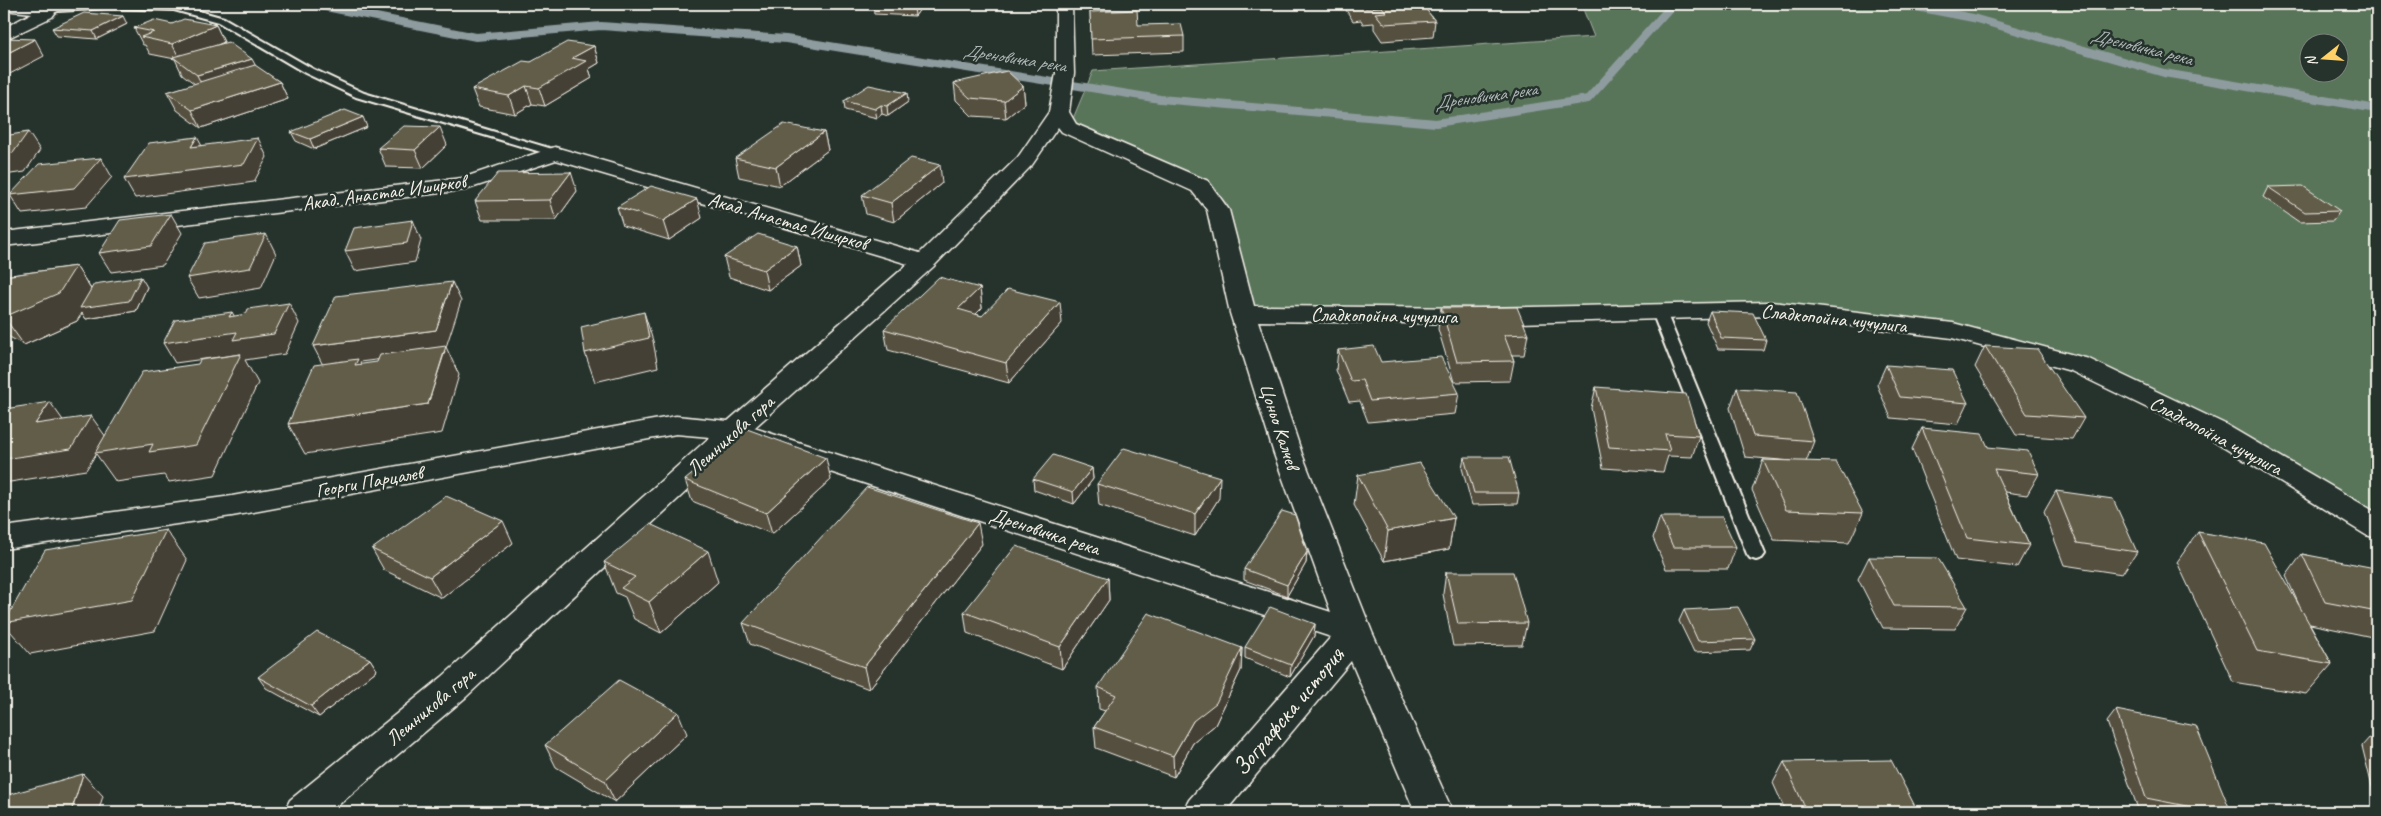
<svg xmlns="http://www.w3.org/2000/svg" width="2381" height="816" font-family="Caveat,sans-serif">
<rect width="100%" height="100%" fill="#26332d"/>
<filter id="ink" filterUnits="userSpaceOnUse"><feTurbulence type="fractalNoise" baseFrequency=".02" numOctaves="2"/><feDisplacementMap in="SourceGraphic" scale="10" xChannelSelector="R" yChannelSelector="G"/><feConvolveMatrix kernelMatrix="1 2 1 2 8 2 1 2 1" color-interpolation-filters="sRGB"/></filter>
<g filter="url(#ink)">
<path fill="#59745a" stroke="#a6b2a1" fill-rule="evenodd" d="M1581,4H2377V527L2215,430L2080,365L1953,331L1771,309L1243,313L1200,186L1069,128L1093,71L1594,37ZM2308,42H2338V72H2308Z"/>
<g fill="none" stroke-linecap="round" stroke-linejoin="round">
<path stroke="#8f9c9f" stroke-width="8" d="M311,4L476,37L601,26L786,39L1160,99L1436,123L1588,99L1673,4
M1901,4L1973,18L2164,73L2377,109"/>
<g stroke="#f4f1e8" stroke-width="4">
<path id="service" d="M83,4H174L224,18L313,69L364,93L559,151L561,153L555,156L551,155L356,97L305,73L218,22L174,10L111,8L58,11L46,16L41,13L56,5Z
M1659,308L1666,312L1765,554L1762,558L1756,560L1750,558L1747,554L1652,312Z"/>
</g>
<g stroke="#f4f1e8" stroke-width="3">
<path id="minor" d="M4,4C19,4 45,0 55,13L52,17L4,40V28L32,13L4,10Z
M1056,4H1072L1074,73L1069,112L1076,124L1208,181L1229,210L1254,306L1478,308L1771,302L1953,323L2089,359L2225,424L2377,513V538L2366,535L2205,436L2071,371L1952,338L1771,316L1478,324L1258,321L1302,454L1372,632L1453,812H1415L1351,661L1225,812H1183L1189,800L1331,637L739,442L466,697L330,812H284L290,800L442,677L710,437L676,434L232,516L4,549V527L232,496L676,416L728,421L908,264L556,160L465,190L4,246V232L462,178L555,147L920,253L1018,157L1049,112L1056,73ZM1058,127L1062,132L1192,191L1207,210L1230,313L1274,454L1331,612L754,428L933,267L1032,165Z"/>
</g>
<use href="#service" fill="#26332d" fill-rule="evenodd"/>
<use href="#minor" fill="#26332d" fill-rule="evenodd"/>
</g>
<path fill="#545040" stroke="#f4f1e8" d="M1346,4H1422L1435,21L1433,37L1382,41L1374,29V23L1363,24L1361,20L1353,21L1346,10Z
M873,5H923L915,16L874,14Z
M1090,12L1138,25L1184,36V52L1092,55Z
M127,24L97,39L57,36L52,28Z
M172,24L216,25L224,42L219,44L280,82L288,99L201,128L177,110L167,92L195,84L182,74L175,59L150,54L145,45H143L134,28Z
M594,46L599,63L589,69L592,78L545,106L532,104L515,114L479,107L472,89L531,62Z
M954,83L1023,86L1025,103L1006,118L972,116L956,100Z
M844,101L908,102L888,116L882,114L877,118L845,110Z
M367,127L314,149L296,141L291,132Z
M824,132L828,150L780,186L739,177L735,158Z
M447,145L423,168L386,167L378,148Z
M942,183L894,222L866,214L862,195Z
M2268,187L2340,211L2333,221L2299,222L2263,197Z
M577,191L556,220H482L475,201Z
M617,207L702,218L669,240L623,226Z
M797,246L801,266L768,290L729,277L724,257Z
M76,266L91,289L147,287L136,311L86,319L82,313L77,321L24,345L4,334V276Z
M980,288L982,308L976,314L982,316L1062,323L1009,383L888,350L884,329Z
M1441,308L1528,334L1524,355H1512L1514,361L1510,381L1454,382L1438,329Z
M1710,311L1766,340L1763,350L1718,349L1706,322Z
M1985,346L2084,418L2072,439L2016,435L1975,367Z
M1338,350L1459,393L1455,414L1368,422L1360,401L1349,402L1336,370Z
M1886,365L1968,403L1958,424L1891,418L1877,385Z
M1596,387L1699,436L1692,457L1668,456L1663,472L1603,468L1591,408Z
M1737,388L1814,441L1806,462L1863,513L1849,543L1774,540L1752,490L1763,460L1792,461L1745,457L1730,408Z
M1922,428L1988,447L2039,474L2027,495L2005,492L2029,545L2017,567L1956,560L1912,449Z
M1464,457L1519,493L1517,504L1472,505L1462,468Z
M1092,468L1093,479L1074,504L1034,490L1033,479Z
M1358,475L1454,518L1449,549L1384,561L1354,505Z
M685,480H831L772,534L692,501Z
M1097,484L1219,498L1195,536L1099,505Z
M2056,491L2137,552L2122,574L2064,565L2044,512Z
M1660,517L1736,547L1728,569H1666L1653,538Z
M2198,532L2299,605L2286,576L2302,554L2377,572V638L2310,624L2332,664L2306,694L2233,682L2177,562Z
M513,543L442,598L384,570L372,549Z
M982,544L869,689L750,644L743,623Z
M1307,552L1306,563L1287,596L1244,580V569Z
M1869,557L1967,607L1955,629L1883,628L1858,579Z
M604,562L718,582L661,633L634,619L625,597L616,593Z
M1446,572L1527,623L1522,645L1453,646L1443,594Z
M1108,578L1109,600L1062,669L967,633L964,612Z
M1684,610L1755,639L1750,650L1694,652L1679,621Z
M1315,624L1314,636L1290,677L1245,658V647Z
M1242,648L1241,670L1215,725L1193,743L1174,777L1096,748L1094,727L1105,711L1099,709L1098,687Z
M370,659L377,670L319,717L266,688L258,677Z
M2116,710L2231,812H2152L2138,809L2107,722Z
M2377,729V807L2362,746Z
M687,734L615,802L556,767L545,745Z
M1784,762L1918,812H1786L1773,783Z"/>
<path fill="#454134" stroke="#f4f1e8" d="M917,4H923V5L915,16L914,7Z
M123,16L127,24L97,39L93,31Z
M216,25L224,42L181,61L172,44Z
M35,39L44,56L4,77V55Z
M594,46L599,63L589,69L592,78L545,106L539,88L572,58Z
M252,59L261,76L206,93L197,75Z
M280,82L288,99L201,128L192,110Z
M526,86L532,104L515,114L509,96Z
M1023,86L1025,103L1006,118L1004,101Z
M907,93L908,102L888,116L887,106Z
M881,105L882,114L877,118L875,109Z
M363,117L367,127L314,149L310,139Z
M440,127L447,145L423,168L415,150Z
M28,132L40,150L25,172L4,175V155Z
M824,132L828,150L780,186L776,167Z
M197,137L207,155L191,147Z
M258,138L267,157L254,182L135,198L124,179Z
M101,158L112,177L86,207L22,214L10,195Z
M940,165L942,183L894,222L891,203Z
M571,172L577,191L556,220L550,200Z
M697,199L702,218L669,240L663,221Z
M171,214L182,233L163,265L111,272L99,253Z
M413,220L421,240L415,262L355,271L345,251Z
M266,234L276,254L261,288L199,298L187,278Z
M797,246L801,266L768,290L764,270Z
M76,266L94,294L141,277L147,287L136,311L86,319L82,313L77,321L24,345L4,317Z
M452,282L461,301L446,347L459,375L442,433L305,454L288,424L428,404L445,351L360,362L373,388L370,394L355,365L356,362L324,367L313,346L436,330Z
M980,288L982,308L961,329L958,309Z
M1060,302L1062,323L1009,383L1006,363Z
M289,303L299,323L285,354L245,360L258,383L215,475L169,482L164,475L116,482L96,454L86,470L4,483V459L91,416L106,437L241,354L175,363L163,343Z
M232,312L243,332L229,317Z
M644,312L653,341L658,367L595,382L585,353Z
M50,402L65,423L35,424Z
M826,458L831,480L772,534L766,513Z
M1092,468L1093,479L1074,504L1073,492Z
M1220,477L1219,498L1195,536V514Z
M1454,518L1449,549L1384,561L1388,531Z
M503,521L513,543L442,598L430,577Z
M978,523L982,544L869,689L864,667Z
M166,530L187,560L155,631L30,654L4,624Z
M708,551L718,582L661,633L649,602Z
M1307,552L1306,563L1287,596V585Z
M1108,578L1109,600L1062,669L1060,647Z
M1315,624L1314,636L1290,677L1291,665Z
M1242,648L1241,670L1215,725L1193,743L1174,777L1173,756L1193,721Z
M370,659L377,670L319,717L311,706Z
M678,712L687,734L615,802L605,781Z
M83,774L103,796L98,812H71Z"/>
<path fill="#625d4a" stroke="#f4f1e8" d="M874,4H917L914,7L873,5Z
M1354,4H1422L1435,21L1384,24L1375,13L1386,12L1382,7L1365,8L1362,4L1355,5Z
M1137,10L1138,25L1181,24L1184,36L1091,39L1090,12Z
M84,13L123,16L93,31L52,28Z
M184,19L216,25L172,44L141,37L154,32L134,28L154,20L172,24Z
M4,38L35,39L4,55Z
M228,42L252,59L197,75L173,57Z
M567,42L594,46L572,58L586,61L539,88L526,86L509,96L472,89L523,61L531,62Z
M255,65L280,82L192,110L167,92Z
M1007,71L1023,86L1004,101L970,98L954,83Z
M869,85L907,93L887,106L881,105L875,109L844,101Z
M345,110L363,117L310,139L291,132Z
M784,124L824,132L776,167L735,158Z
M404,126L440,127L415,150L378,148Z
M28,132L13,153L4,155V136Z
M197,137L191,147L258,138L244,164L124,179L149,143Z
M101,158L74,188L10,195L39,164Z
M911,158L940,165L891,203L862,195Z
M571,172L550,200L475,201L498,173Z
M651,186L697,199L663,221L617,207Z
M2303,186L2340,211L2305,212L2268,187Z
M171,214L151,246L99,253L120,220Z
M413,220L407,243L345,251L354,228Z
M266,234L250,268L187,278L205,243Z
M758,234L797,246L764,270L724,257Z
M76,266L59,293L4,317V276Z
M141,277L129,301L80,308L94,284Z
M939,277L980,288L958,309L982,316L1008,289L1060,302L1006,363L884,329Z
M452,282L436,330L313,346L336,296Z
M289,303L274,334L233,340L237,332L163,343L175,320L232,312L229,317L246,314L248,309Z
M1517,307L1528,334L1504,335L1514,361L1457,362L1441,308Z
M1710,311L1753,313L1766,340L1721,338Z
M644,312L649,338L585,353L581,327Z
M446,346L428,404L288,424L314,365L358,359L355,365L377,362L380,355Z
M1374,346L1381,362L1441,357L1459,393L1370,401L1362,380L1351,381L1338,350Z
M1985,346L2037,349L2084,418L2027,414Z
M241,354L196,445L149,452L153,444L95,453L142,372L198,364L200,360Z
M1886,365L1952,370L1968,403L1900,397Z
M1596,387L1686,394L1699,436L1665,434L1670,451L1609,447Z
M1737,388L1797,392L1814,441L1753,436Z
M50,402L35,424L91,416L71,449L4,459V409Z
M1922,428L1982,434L1988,447L2028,451L2039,474L1994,469L2029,545L1967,538Z
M747,429L826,458L766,513L685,480Z
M1124,448L1220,477L1195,514L1097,484Z
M1053,455L1092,468L1073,492L1033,479Z
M1464,457H1509L1519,493H1474Z
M1763,460L1836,462L1863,513L1786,510Z
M1420,463L1454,518L1388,531L1358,475Z
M867,487L978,523L864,667L743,623Z
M2056,491L2113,499L2137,552L2077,543Z
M446,496L503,521L430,577L372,549Z
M1282,511L1295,515L1307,552L1287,585L1244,569Z
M1660,517H1722L1736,547H1673Z
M650,524L708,551L649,602L621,588L635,577L604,562Z
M166,530L132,600L4,623L45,550Z
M2198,532L2264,543L2332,664L2257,651Z
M1016,546L1108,578L1060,647L964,612Z
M2302,554L2375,568L2377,572V612L2325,602Z
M1869,557L1938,558L1967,607L1894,606Z
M1446,572H1513L1527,623L1458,624Z
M1270,607L1315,624L1291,665L1245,647Z
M1738,607L1755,639L1698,641L1684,610Z
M1148,613L1242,648L1216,703L1193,721L1173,756L1094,727L1116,695L1098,687Z
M317,632L370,659L311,706L258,677Z
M619,680L678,712L605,781L545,745Z
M2116,710L2196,726L2231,812H2217L2146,798Z
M1891,760L1918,812H1807L1784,762Z
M83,774L71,812H4V796Z"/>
</g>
<g text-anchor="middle" stroke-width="5" stroke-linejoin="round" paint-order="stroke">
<g font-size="18" font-style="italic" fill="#b0b8b8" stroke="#26332d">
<text transform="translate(2142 47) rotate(14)" y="6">Дреновичка река</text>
<text transform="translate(1015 58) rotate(9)" y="6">Дреновичка река</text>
<text transform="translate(1486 96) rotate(-8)" y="6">Дреновичка река</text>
</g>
<g font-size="20" fill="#f4f1e8" stroke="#26332d">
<text transform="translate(384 192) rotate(-8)" y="7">Акад. Анастас Иширков</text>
<text transform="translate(788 221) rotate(16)" y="7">Акад. Анастас Иширков</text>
<text transform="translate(1384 315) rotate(1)" y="7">Сладкопойна чучулига</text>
<text transform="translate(1834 318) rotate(6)" y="7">Сладкопойна чучулига</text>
<text transform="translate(1280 426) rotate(72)" y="7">Цоньо Калчев</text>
<text transform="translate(730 435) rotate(-42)" y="7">Лешникова гора</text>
<text transform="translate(2216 435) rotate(28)" y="7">Сладкопойна чучулига</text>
<text transform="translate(369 481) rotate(-10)" y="7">Георги Парцалев</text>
<text transform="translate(1045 531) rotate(18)" y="7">Дреновичка река</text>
<text transform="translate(430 706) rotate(-40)" y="7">Лешникова гора</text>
</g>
<g font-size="24" fill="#f4f1e8" stroke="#26332d">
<text transform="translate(1288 711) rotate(-50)" y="8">Зографска история</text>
</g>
</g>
<rect width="2381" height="816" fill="none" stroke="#26332d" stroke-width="20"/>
<rect x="10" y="10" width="2361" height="796" fill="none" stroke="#f4f1e8" stroke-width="2" filter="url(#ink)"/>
<g transform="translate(2324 58) rotate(253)"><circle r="24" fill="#26332d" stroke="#787f78"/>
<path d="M0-4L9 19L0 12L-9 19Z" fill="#ffd166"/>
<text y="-8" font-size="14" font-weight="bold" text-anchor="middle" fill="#f4f1e8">N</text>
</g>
</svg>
